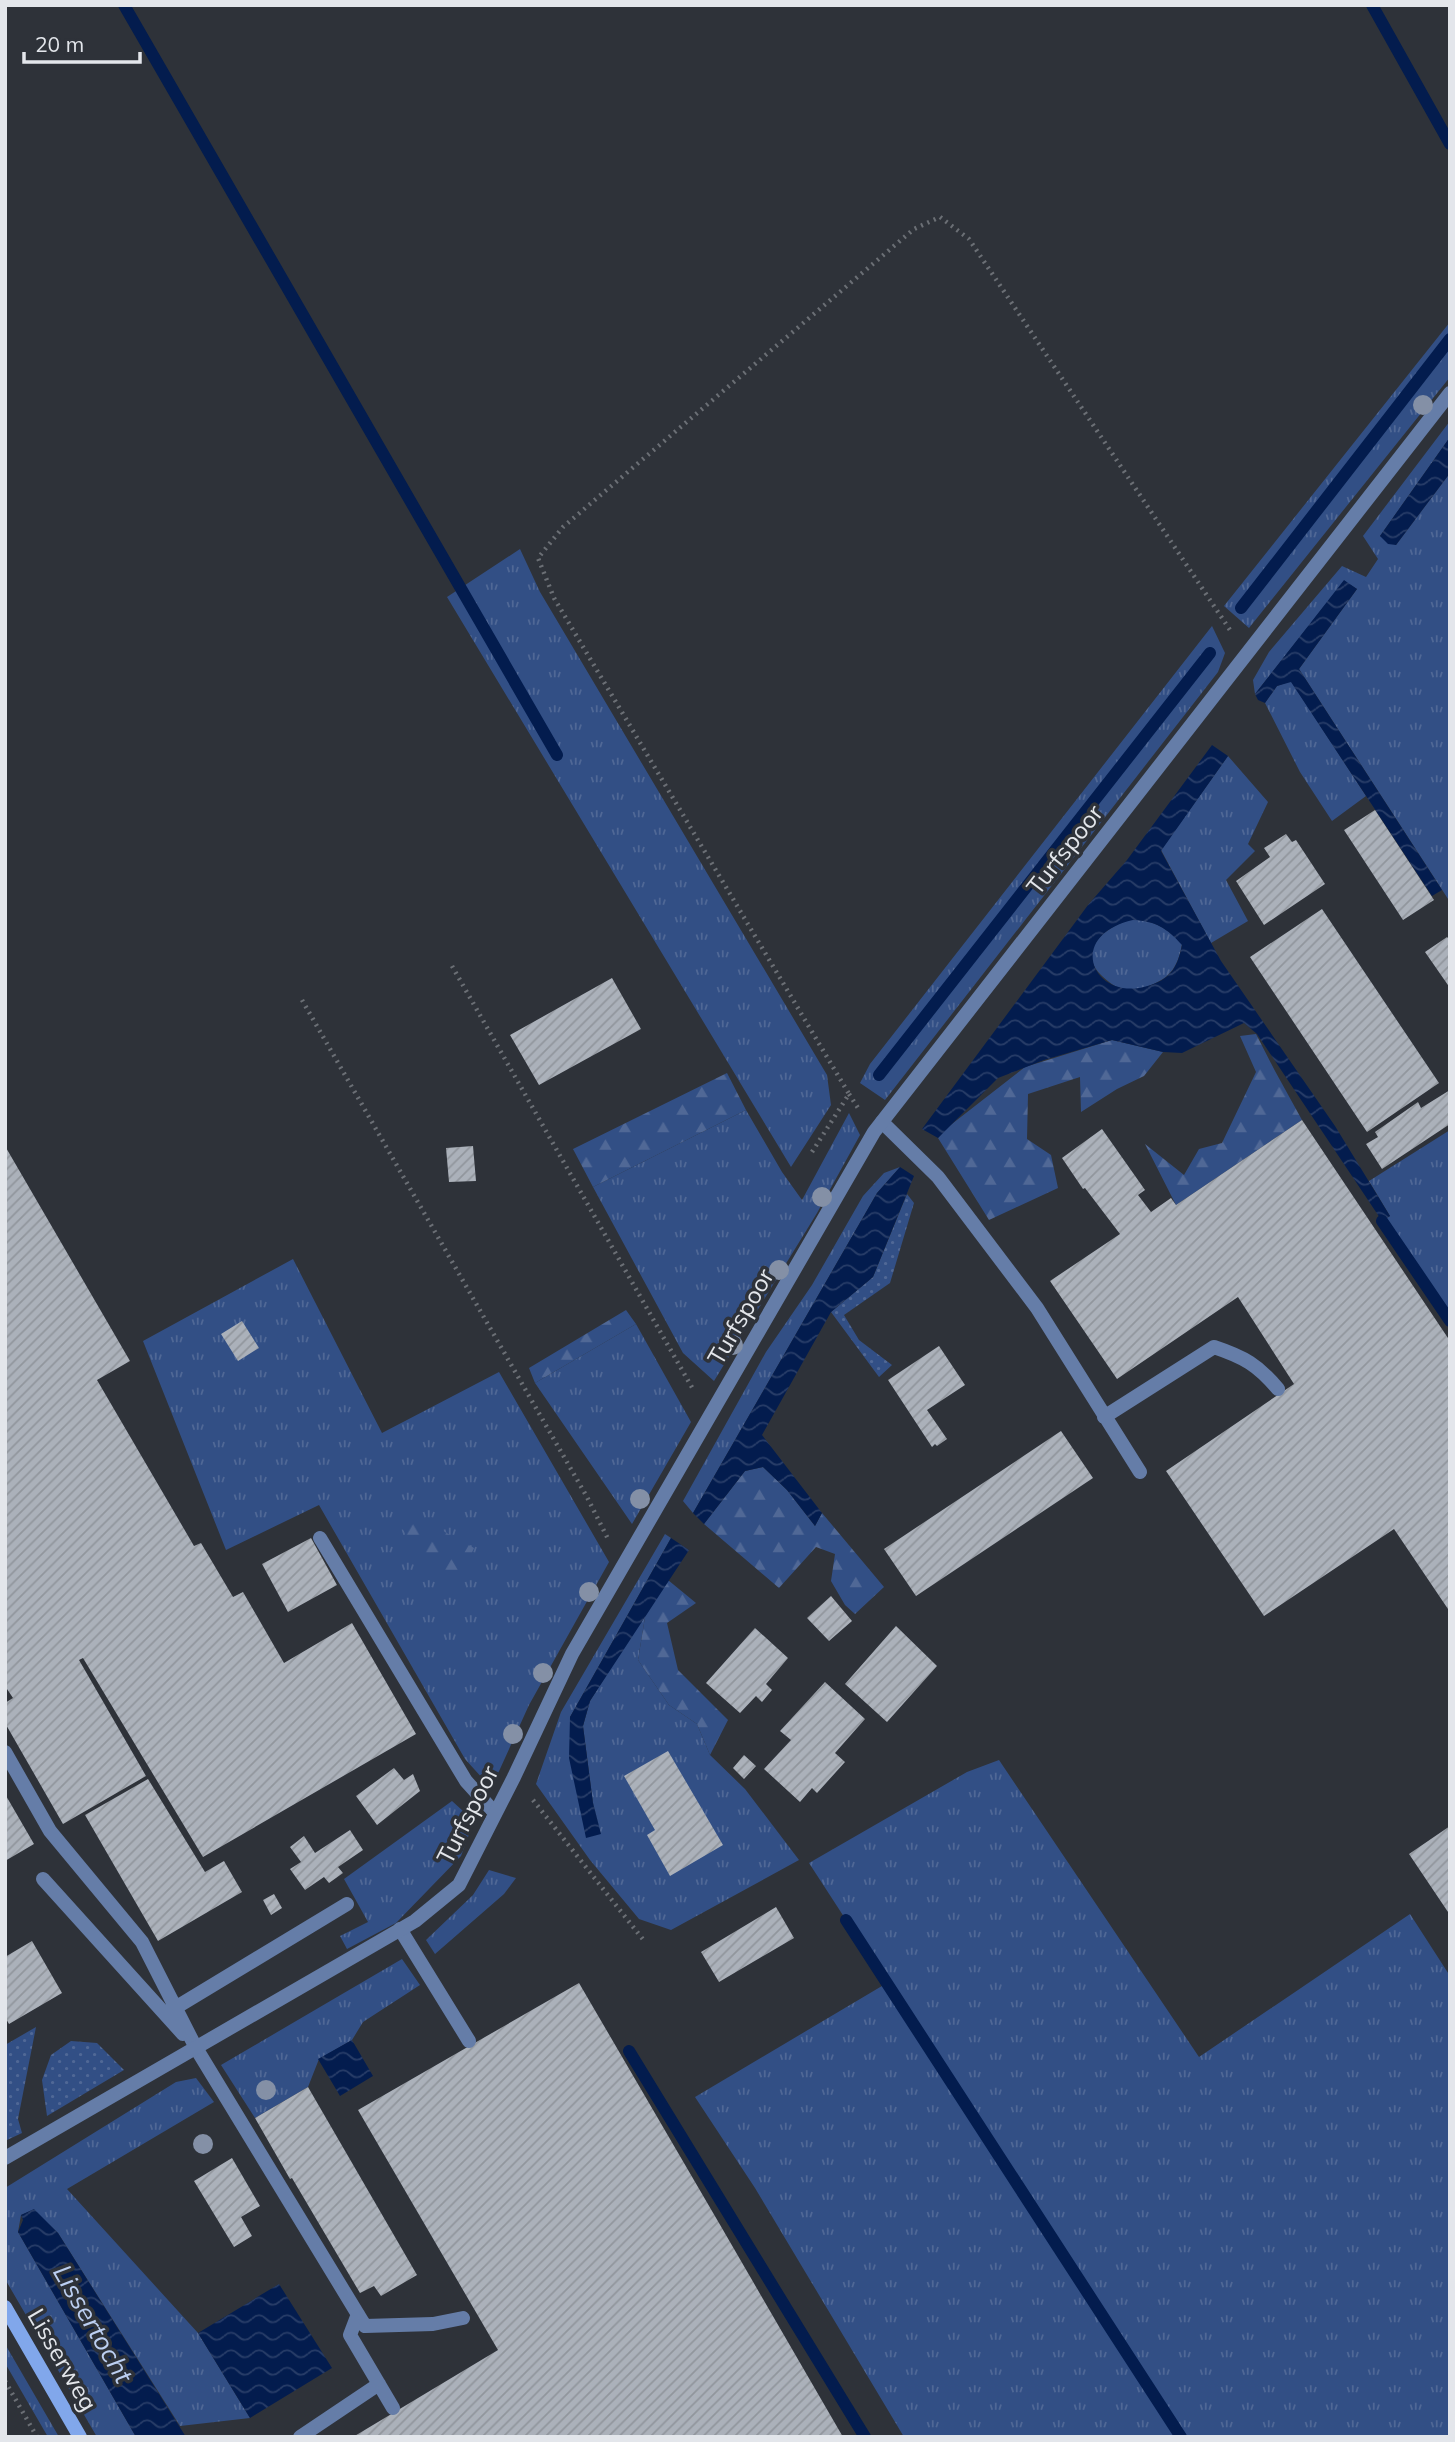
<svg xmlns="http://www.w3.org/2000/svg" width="1455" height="2442" font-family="Mulish,sans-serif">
<defs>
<pattern id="grass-tufts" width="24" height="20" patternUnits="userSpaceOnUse" patternTransform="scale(1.75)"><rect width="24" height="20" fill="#324f85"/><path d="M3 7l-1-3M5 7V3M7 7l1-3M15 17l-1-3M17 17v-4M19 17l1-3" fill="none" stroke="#506896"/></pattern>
<pattern id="forest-firs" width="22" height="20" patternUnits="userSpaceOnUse" patternTransform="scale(1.75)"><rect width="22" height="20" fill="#324f85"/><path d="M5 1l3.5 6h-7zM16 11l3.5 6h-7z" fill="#506896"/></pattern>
<pattern id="garden-dots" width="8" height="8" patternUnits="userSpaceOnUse" patternTransform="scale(1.75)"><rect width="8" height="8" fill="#324f85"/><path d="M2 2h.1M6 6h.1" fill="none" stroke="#506896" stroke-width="1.8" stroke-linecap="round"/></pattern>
<pattern id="water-waves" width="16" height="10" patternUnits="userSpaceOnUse" patternTransform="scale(1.75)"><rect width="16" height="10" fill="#031c4e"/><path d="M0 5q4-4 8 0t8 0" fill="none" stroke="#283d68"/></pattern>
<pattern id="building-hatch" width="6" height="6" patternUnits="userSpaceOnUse" patternTransform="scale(1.75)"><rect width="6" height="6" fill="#abb1ba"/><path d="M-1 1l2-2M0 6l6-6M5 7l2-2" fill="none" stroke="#91969d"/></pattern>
</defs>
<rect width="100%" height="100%" fill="#2e3239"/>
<path fill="url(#grass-tufts)" d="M1450,322V377L1249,628L1224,606Z
M1450,421V437L1380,536L1396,545L1450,473V902L1299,669L1357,589L1344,581L1255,694L1253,680L1269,652L1342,566L1366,577L1378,559L1363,536Z
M520,549L540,592L827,1075L831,1105L791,1167L447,597Z
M1212,626L1225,653L1218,672L885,1100L860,1083L870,1064Z
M1291,681L1366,796L1332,821L1300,772L1265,703L1277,686Z
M1228,756L1268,802L1248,844L1255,851L1226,880L1248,921L1211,943L1161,850Z
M1133,919C1155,921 1167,928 1182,944C1178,965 1172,977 1151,985C1143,988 1133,991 1124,989C1116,988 1107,981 1101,975C1075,949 1108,925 1133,919Z
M746,1110L782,1172L802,1200L849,1113L860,1135L817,1213L714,1381L683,1353L593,1187Z
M1450,1130V1319L1382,1221L1390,1216L1369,1181Z
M900,1167L877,1193L693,1513L683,1501L766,1352L812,1285L863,1196L884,1173Z
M293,1259L382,1433L499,1372L609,1562L529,1705L495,1780H484L465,1759L319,1505L226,1550L143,1341Z
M636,1324L691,1422L632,1524L535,1383Z
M665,1534L671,1538L570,1717L601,1834L593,1803L583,1726L590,1701L646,1611L638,1660L669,1705L697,1724L710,1755L745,1789L799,1860L671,1930L639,1919L590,1860L536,1784L561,1712Z
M999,1760L1199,2057L1410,1914L1450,1976V2437H904L755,2188L695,2097L887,1983L809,1863L967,1772Z
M452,1801L474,1821L461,1856L396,1923L347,1949L340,1936L368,1922L344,1879Z
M489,1870L516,1878L504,1894L435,1954L426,1940L473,1895Z
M402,1959L420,1985L363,2022L352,2040L319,2059L308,2087L255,2118L221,2065Z
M196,2078L214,2102L67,2189L198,2333L250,2418L180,2426L58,2233L33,2210L21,2215L18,2232L136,2437H97L5,2279V2188L176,2082Z
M5,2344L59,2437H48L5,2363Z"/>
<path fill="url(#forest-firs)" d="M1256,1034L1275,1071L1302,1120L1176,1205L1145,1144L1184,1175L1199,1149L1222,1143L1256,1072L1240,1036Z
M1112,1040L1163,1052L1144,1076L1117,1089L1081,1112L1080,1077L1028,1094L1027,1139L1051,1155L1058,1188L989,1220L938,1138L948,1127L1025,1067Z
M727,1073L746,1110L593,1187L573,1149Z
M626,1310L636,1324L535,1383L529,1368Z
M763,1467L787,1490L815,1526L822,1513L884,1587L855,1614L845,1605L831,1581L835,1554L816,1547L779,1588L704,1524L745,1471Z
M394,1518L421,1519L474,1548L453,1595Z
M668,1580L696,1603L667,1623L678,1670L728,1720L710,1755L697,1724L669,1705L638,1660L646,1611Z"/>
<path fill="url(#garden-dots)" d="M907,1194L914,1203L890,1283L844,1315L859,1340L892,1365L879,1377L831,1312L873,1277Z
M36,2027L18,2119L22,2133L5,2141V2045Z
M71,2041L97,2043L124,2070L47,2116L42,2080L51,2055Z"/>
<path fill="url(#water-waves)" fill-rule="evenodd" d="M1450,437V473L1396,545L1388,544L1380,536Z
M1344,580L1357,589L1299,669L1442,890L1432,896L1291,682L1277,686L1265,703L1258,700L1255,694Z
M1212,745L1228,756L1161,851L1221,961L1335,1126L1390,1216L1382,1221L1257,1034L1244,1023L1182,1053L1163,1052L1112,1040L1044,1060L998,1078L938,1138L922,1129L1088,905L1127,860ZM1133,920C1155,921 1167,928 1182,945C1178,965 1172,978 1151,985C1094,1005 1063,936 1133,920Z
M900,1167L914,1176L873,1277L831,1312L762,1435L822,1513L815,1526L787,1490L763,1467L745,1471L704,1524L693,1513L877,1193Z
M671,1538L689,1550L590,1701L583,1726L593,1803L601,1834L586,1838L569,1758L570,1717Z
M352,2040L373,2076L340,2096L318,2059Z
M34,2209L58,2233L186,2437H136L18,2232L23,2220L21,2215Z
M279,2284L332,2368L250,2418L198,2333Z"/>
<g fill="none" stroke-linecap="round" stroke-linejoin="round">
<path stroke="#031c4e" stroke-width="12" d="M124,5L557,755
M1372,5L1450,144
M1241,608L1450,339
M879,1075L1210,653
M1382,1221L1450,1321
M846,1920L1181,2437
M629,2051L865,2437"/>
</g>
<path fill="url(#building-hatch)" d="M1375,810L1434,900L1403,920L1344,830Z
M1286,834L1292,842L1296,840L1325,884L1264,925L1236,881L1270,857L1264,848Z
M1322,909L1439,1083L1367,1132L1250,957Z
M1447,937L1450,940V988L1425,952Z
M612,978L641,1029L539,1085L510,1035Z
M1450,1090V1124L1382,1169L1366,1144L1378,1137L1375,1132L1418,1102L1421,1108Z
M1302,1120L1450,1341V1612L1394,1529L1264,1616L1166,1471L1294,1384L1238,1297L1117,1379L1050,1281L1120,1234L1085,1188L1083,1189L1062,1158L1102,1129L1145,1190L1138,1195L1151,1212L1171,1198L1176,1205Z
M5,1146L130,1361L97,1380L194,1546L201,1543L233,1597L243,1592L284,1663L352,1623L416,1734L203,1857L83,1658L79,1660L146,1776L63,1824L5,1723V1703L13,1698L5,1686Z
M473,1146L476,1181L449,1182L446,1148Z
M242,1321L259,1348L238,1361L221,1334Z
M939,1346L965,1385L927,1410L947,1439L937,1446L935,1444L932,1447L888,1380Z
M1061,1431L1093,1478L916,1596L884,1549Z
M311,1538L337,1585L288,1612L262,1564Z
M831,1596L852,1621L829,1641L807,1618Z
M896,1626L937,1666L887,1722L845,1684Z
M755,1628L788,1658L766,1684L772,1690L762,1702L756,1696L740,1713L706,1683Z
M825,1682L865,1719L835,1753L845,1762L817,1793L812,1788L800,1802L764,1769L791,1740L780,1731Z
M668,1751L723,1845L670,1876L647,1835L655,1830L624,1776Z
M744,1755L756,1766L744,1779L733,1768Z
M394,1768L404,1780L413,1774L420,1791L377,1825L356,1796Z
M148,1779L205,1872L224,1861L242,1892L158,1941L85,1815Z
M5,1794L34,1844L5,1861Z
M1450,1826V1915L1409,1854Z
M350,1830L363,1850L338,1867L343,1873L329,1883L324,1877L305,1890L290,1869L301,1862L290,1847L304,1836L315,1853Z
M274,1894L282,1908L271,1915L263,1900Z
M776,1907L794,1938L719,1982L701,1952Z
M32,1941L62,1993L9,2024L5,2017V1957Z
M579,1983L719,2223L843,2437H353L498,2350L358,2110Z
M308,2087L417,2275L381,2296L374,2286L360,2293L292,2178L290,2179L255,2118Z
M232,2158L260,2206L241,2217L252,2236L234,2247L194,2181Z"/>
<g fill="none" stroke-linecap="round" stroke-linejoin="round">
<path stroke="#6b6f75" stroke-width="4.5" stroke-dasharray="2 5" stroke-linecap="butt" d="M452,966L694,1391
M302,1000L587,1497L608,1539
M849,1094L858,1108
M812,1152L849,1094L554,598L538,558L563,527L914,229L940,217L969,239L1230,630
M533,1800L645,1942
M5,2381L37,2437"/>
<path stroke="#657da8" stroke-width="14" d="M882,1122L938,1177L1037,1308L1140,1472
M1104,1417L1214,1347C1244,1357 1258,1365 1278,1389
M320,1538L466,1781L495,1813
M5,1752L50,1831L142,1942L196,2048L365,2326L433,2324L463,2318
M43,1879L183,2034
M400,1929L469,2041
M175,2008L347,1904
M358,2314L350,2335L393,2408
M300,2437L379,2384"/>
<path stroke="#657da8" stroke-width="14" d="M5,2158L415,1921L459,1885L514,1777L572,1654L874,1132L1450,393"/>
<path stroke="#81a7eb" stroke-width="14" d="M5,2307L80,2437"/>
</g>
<g fill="#8490a6">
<circle cx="1423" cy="405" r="10"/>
<circle cx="822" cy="1197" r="10"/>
<circle cx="779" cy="1270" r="10"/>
<circle cx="733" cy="1345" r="10"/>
<circle cx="640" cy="1499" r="10"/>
<circle cx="589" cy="1592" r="10"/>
<circle cx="543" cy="1673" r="10"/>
<circle cx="513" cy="1734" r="10"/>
<circle cx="266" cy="2090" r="10"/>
<circle cx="203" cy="2144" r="10"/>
</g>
<g text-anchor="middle" stroke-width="7" stroke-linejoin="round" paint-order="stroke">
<g font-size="24" fill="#e3e6eb" stroke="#2e3239">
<text transform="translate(1065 850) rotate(-52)" y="8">Turfspoor</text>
<text transform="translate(741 1317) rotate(-60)" y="8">Turfspoor</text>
<text transform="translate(468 1815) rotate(-63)" y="8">Turfspoor</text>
<text transform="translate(62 2360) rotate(60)" y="8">Lisserweg</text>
</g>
<g font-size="26" font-style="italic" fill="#bccff1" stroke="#2e3239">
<text transform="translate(93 2324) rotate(60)" y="9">Lissertocht</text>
</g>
</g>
<rect width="1455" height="2442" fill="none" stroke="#e3e6eb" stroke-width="14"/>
<path d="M24 52v10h116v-10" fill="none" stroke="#e3e6eb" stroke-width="3.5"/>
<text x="35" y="52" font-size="21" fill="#e3e6eb" stroke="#2e3239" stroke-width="5" paint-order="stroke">20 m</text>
</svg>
